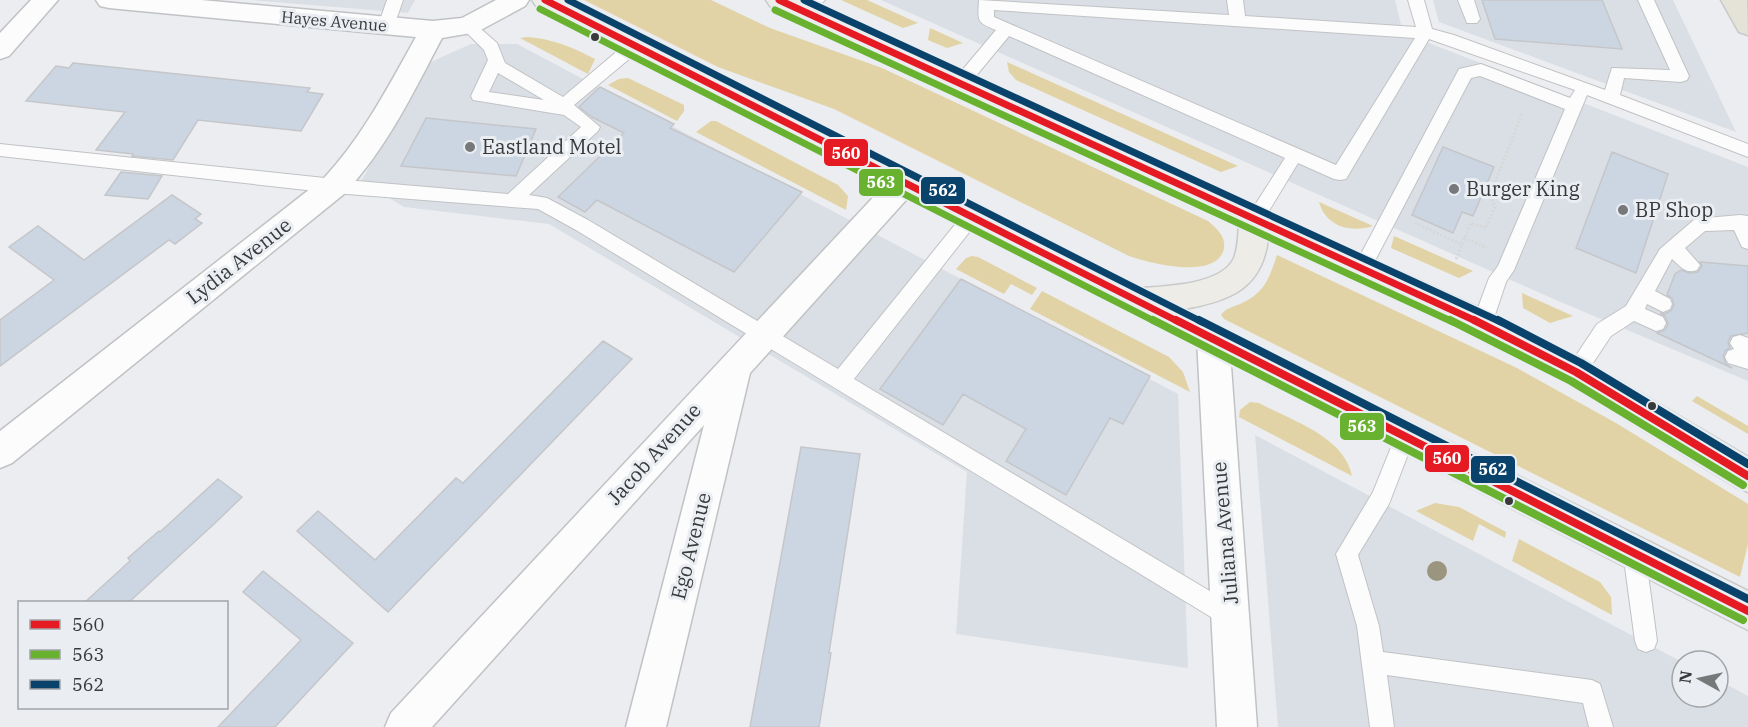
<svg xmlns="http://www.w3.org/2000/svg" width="1748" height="727" font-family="'IBM Plex Serif',serif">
<rect width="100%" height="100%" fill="#ebedf0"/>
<path fill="#dadfe6" d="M252,0H415L408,13Z
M881,0H1395L1403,33L1748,167V381L1556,300Z
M1433,0H1673L1736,132L1439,22Z
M471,44H517L1178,394L1188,668L956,634L967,472L549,224L404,207L361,181L431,62Z
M1255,435L1682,662V697H1718V680L1748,696V727H1278Z"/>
<path fill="#e1d3a5" d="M584,0H711L770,28L882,68L1208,221C1216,228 1226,236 1224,248C1218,281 1149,263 1129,256L834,109L718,67Z
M841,0H867L918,23L903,28Z
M930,28L963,43L947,48L928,40Z
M527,37C553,39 572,47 595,59L588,74L520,38Z
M1007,62L1238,166L1221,172L1016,80L1009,72Z
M628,78L684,105V111L677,121L608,85L619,79Z
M711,121H716L838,185L848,196L846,210L696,132Z
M1319,202L1373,226C1351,233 1326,227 1319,202Z
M1394,236L1473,271L1459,278L1391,248Z
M1277,255L1517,368L1616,423L1748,504V544L1740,577L1224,319L1221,315C1225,308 1234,307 1242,303C1265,293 1270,276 1277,255Z
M972,256L978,257L1037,288L1032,295L1011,284L1004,294L956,269L966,258Z
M1042,291L1169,357L1183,372L1190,392L1030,309Z
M1522,293L1573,316L1550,323L1523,308Z
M1697,396L1748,426V434L1692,401Z
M1250,402L1259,403C1291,420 1345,437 1352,476L1239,417L1240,410Z
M1435,503L1459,507L1506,532L1505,538L1479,524L1473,541L1416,511Z
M1519,539L1600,582L1611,597L1612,615L1512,561Z"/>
<path fill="#ccd6e3" stroke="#c5c6c9" stroke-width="1.5" d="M1482,0H1602L1622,49L1495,39Z
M73,63L310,88L307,92L323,94L301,131L198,120L173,160L132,156L133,154L96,150L125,112L26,101L56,66L69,68Z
M600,87L674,124L670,128L802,192L734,272L597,200L585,212L558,197L624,133L592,117L579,107Z
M426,118L536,129L516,176L401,166Z
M1443,147L1494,167L1473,216L1462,212L1453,233L1412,215Z
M1612,152L1668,174L1636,273L1576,248Z
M121,172L162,176L148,199L105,195Z
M172,195L201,214L195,219L202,223L175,244L169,240L0,366V320L54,280L9,247L38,226L84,260Z
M1700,262L1748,266V333L1731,336L1728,342L1730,348L1726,350L1723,356L1726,364L1732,368L1657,333L1665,330L1668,324L1665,316L1660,313L1664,314L1671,311L1674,305L1672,298L1667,295L1675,274L1681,270L1689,273L1698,272L1702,266Z
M961,279L1150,376L1123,424L1110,418L1066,495L1006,461L1026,429L963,394L943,425L880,389Z
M603,341L632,359L388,612L297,531L318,511L375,560L456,478L463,483Z
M801,447L860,454L829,653H831L819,727H750Z
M218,479L242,497L214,524L128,603H84L130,561L128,558L159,531L160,532Z
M263,571L353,643L275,727H218L301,640L243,592Z"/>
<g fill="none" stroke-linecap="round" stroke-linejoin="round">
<g stroke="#c1c2c4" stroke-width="2">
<path id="lane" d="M387,0H403L394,26L386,31L378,26Z
M808,0H825L809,16H799L796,12Z
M979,0L1229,15L1227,0H1243L1245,16L1416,27L1408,0H1424L1432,29L1454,35L1605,90L1612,68L1670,70L1638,0H1654L1689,76L1687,80L1681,82L1624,78L1620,95L1748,144V157L1587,95L1514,270L1506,282L1492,324L1489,330L1482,332L1475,330L1472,324L1489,278L1498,266L1565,109L1480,76L1471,78L1368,274L1362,276L1356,274L1353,269L1459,69L1481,64L1570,98L1575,90L1429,39L1346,179L1340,180L1334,179L1298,163L1261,224L1255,226L1249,224L1246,219L1285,158L1009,36L966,88H954L952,84L954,80L996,30C976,22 978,21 979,0ZM994,10L1415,38L1336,165L994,17Z
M1458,0H1474L1480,19L1477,23H1467Z
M468,21L473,22L497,43L505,63L563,97L628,42H640L642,46L640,50L574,105L600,127L598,131L529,195L547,198L588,220L838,369L966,211L972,209L978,211L981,216L978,221L854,379L1240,609L1243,617L1240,625L1232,628L1224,625L576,230L538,209L334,193L0,156V144L334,179L508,194L581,127L564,115L473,100L471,96L488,60L484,50L460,26ZM498,73L544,100L489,92Z
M1740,215L1748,216V249L1742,247L1734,230L1705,231L1685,248L1700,265L1697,270C1686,274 1681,267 1672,259L1655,291L1670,299L1672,304L1670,309L1663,312L1647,304L1645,309L1663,317L1666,323L1663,329L1656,331L1634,321L1611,336L1583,378L1576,380L1569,378L1566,372L1569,366L1597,324L1626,306L1660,249L1695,219Z
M1740,335L1748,338V369L1728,363L1725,357L1728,351L1734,349L1730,343L1733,337Z
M1405,427L1412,430L1415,436L1389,504L1358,555L1379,626L1383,652L1592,680L1600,684L1613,727H1589L1583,703L1387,675L1394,727H1370L1357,626L1336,554L1373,492L1398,430Z
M1634,542L1642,545L1645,552L1657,641L1654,649L1646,652L1638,649L1635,641L1623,552L1626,545Z"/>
</g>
<g stroke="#c1c2c4" stroke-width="3">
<path id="street" d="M31,0H58L9,56L0,59V33Z
M96,0H201L433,21L462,18L496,0H529L525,6L477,32L442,38C413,93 387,148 344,194L12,463L0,468V431L324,178C363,136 388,87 416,37L109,8L100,6Z
M905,171L915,174L920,182L915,190L750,373L666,727H626L704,425L432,727H385L391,713L895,174Z
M1213,324L1224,328L1229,338L1257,727H1217L1197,338L1202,328Z"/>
</g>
<g stroke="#c8c9ca" stroke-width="3">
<path id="primary" d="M532,0H566L1142,288C1166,286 1222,285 1234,258C1238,248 1238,236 1239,225L770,6L766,0H801L1493,314L1588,362L1748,457V492L1736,487L1564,382L1471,334L1268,239C1262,289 1229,301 1184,309L1748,591V630L536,6Z"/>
</g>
<g stroke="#c8c9ca" stroke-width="3">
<path id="highway" d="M1721,0H1747L1748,35L1739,32Z"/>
</g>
<path stroke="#d7d7d7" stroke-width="3" stroke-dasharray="2 2" stroke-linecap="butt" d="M1415,223L1461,244
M1464,238L1487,248
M1456,259L1471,223L1486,228L1495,207L1490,195L1522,114"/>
<use href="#lane" fill="#fcfcfd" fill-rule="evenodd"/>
<use href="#street" fill="#fcfcfd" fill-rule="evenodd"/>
<use href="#primary" fill="#eeece7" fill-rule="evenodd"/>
<use href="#highway" fill="#e5e2d7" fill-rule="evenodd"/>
<g stroke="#eaedf1" stroke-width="10">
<path id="bus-1-far1" d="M545,0L1179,322
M779,0L1478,322"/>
</g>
<g stroke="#eaedf1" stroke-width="13">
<path id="bus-1" d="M1176,320L1748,611
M1474,320L1576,372L1748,476"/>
</g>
<g stroke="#eaedf1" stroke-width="10">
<path id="bus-2-far1" d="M540,9L1156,322
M775,10L1453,322"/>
</g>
<g stroke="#eaedf1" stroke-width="13">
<path id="bus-2" d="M1153,320L1743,620
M1450,320L1571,381L1743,485"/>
</g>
<g stroke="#eaedf1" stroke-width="10">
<path id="bus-3-far1" d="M568,0L1202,322
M804,0L1501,322"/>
</g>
<g stroke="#eaedf1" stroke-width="13">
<path id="bus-3" d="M1199,320L1748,599
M1498,320L1581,363L1748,464"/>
</g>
<use href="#bus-1-far1" stroke="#e51a23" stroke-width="7"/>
<use href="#bus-1" stroke="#e51a23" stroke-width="8"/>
<use href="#bus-2-far1" stroke="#68b22f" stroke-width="7"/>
<use href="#bus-2" stroke="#68b22f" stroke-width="8"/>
<use href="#bus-3-far1" stroke="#09426a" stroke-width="7"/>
<use href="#bus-3" stroke="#09426a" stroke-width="8"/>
</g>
<circle fill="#9b947f" cx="1437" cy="571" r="10"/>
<g fill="#37393a" stroke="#eaedf1" stroke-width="2">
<circle cx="595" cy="37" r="5"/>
<circle cx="1652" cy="406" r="5"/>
<circle cx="1509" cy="501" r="5"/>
</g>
<g fill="#76787a" stroke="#eaedf1" stroke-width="2">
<circle cx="470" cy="147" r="6"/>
<circle cx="1454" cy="189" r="6"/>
<circle cx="1623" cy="210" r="6"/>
</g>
<g text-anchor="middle" stroke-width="6" stroke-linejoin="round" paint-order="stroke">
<g font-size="16" fill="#37393a" stroke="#eaedf1">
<text transform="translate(334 21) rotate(5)" y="6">Hayes Avenue</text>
</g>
<g font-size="20" fill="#37393a" stroke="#eaedf1" text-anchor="start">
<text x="482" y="154">Eastland Motel</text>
<text x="1466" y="196">Burger King</text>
<text x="1635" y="217">BP Shop</text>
</g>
<g font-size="20" fill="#37393a" stroke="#eaedf1">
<text transform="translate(239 261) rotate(-38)" y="7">Lydia Avenue</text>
<text transform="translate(654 454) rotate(-48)" y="7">Jacob Avenue</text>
<text transform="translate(1225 533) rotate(-95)" y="7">Juliana Avenue</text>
<text transform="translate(691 546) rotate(-76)" y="7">Ego Avenue</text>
</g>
</g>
<g stroke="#eaedf1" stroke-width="2">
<rect x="823" y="138" width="46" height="29" rx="6" fill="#e51a23"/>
<rect x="858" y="168" width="46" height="29" rx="6" fill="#68b22f"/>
<rect x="920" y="176" width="46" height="29" rx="6" fill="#09426a"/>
<rect x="1339" y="412" width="46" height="29" rx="6" fill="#68b22f"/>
<rect x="1424" y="444" width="46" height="29" rx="6" fill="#e51a23"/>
<rect x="1470" y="455" width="46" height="29" rx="6" fill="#09426a"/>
</g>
<g font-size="16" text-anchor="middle" font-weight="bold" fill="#fff">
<text x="846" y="159">560</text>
<text x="881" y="188">563</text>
<text x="943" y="196">562</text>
<text x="1362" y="432">563</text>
<text x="1447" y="464">560</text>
<text x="1493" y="475">562</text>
</g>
<rect x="18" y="601" width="210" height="108" fill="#eaedf1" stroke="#a2a5a8" stroke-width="1.5"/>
<rect x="30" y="620" width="30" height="9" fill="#e51a23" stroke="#a2a5a8" stroke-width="1.5"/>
<text x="72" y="631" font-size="18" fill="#37393a">560</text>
<rect x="30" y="650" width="30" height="9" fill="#68b22f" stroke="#a2a5a8" stroke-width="1.5"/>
<text x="72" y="661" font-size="18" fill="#37393a">563</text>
<rect x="30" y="680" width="30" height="9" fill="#09426a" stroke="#a2a5a8" stroke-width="1.5"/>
<text x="72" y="691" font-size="18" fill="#37393a">562</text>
<g transform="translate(1700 679) rotate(278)"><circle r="28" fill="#eaedf1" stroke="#a2a5a8" stroke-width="1.5"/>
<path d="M0-4.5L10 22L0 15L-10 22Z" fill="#76787a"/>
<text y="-9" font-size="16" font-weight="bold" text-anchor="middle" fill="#37393a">N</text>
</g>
</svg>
